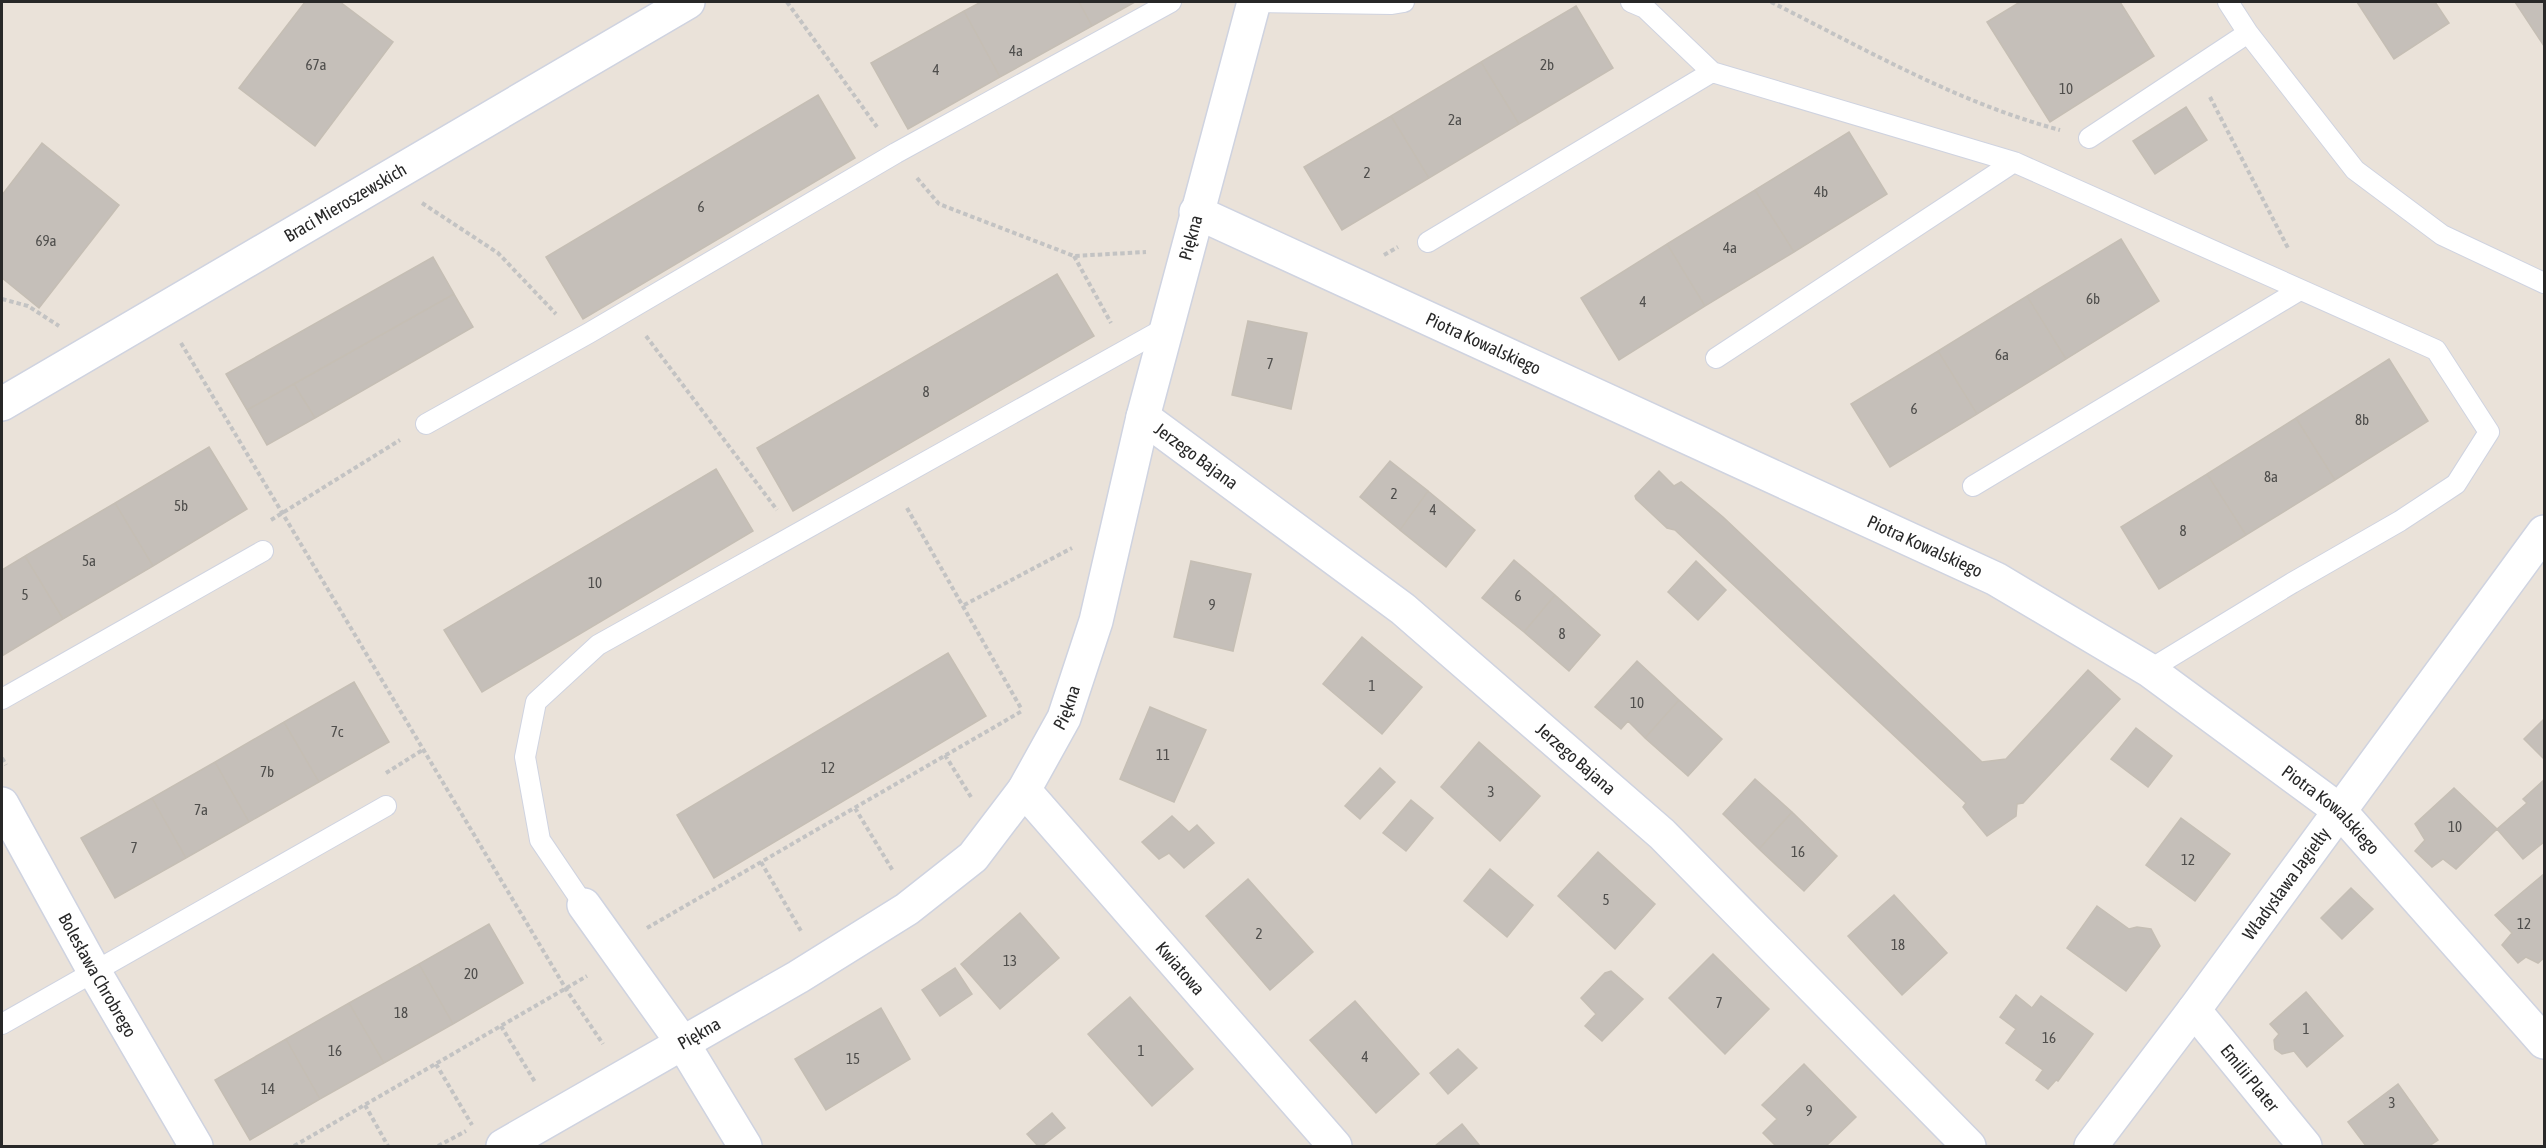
<svg xmlns="http://www.w3.org/2000/svg" width="2546" height="1148" font-family="'Asap Condensed',sans-serif">
<rect width="100%" height="100%" fill="#eae2d9"/>
<path fill="#c5bfb9" stroke="#c5beb4" stroke-width="1.5" d="M305,2H340L393,42L315,146L239,88Z
M981,2H1079L1092,26L1000,77L964,11Z
M1079,2H1135L1092,26Z
M2020,2H2120L2154,56L2050,122L1987,22Z
M2357,2H2435L2449,23L2394,59Z
M2515,2H2544V46Z
M1576,6L1613,68L1519,124L1481,62Z
M964,11L1000,77L908,129L871,63Z
M1481,62L1519,124L1429,178L1391,116Z
M818,95L855,158L583,319L546,257Z
M2186,107L2207,140L2155,174L2133,141Z
M1391,116L1429,178L1342,230L1304,167Z
M1849,132L1887,194L1794,252L1755,190Z
M42,143L119,205L39,308L2,278V195Z
M1755,190L1794,252L1705,306L1667,244Z
M2121,239L2159,301L2066,359L2027,296Z
M1667,244L1705,306L1619,360L1581,298Z
M433,257L454,294L247,410L226,374Z
M1057,274L1094,336L793,511L757,448Z
M454,294L473,327L315,418L294,384Z
M2027,296L2066,359L1977,414L1938,351Z
M1248,321L1307,333L1291,409L1232,395Z
M1938,351L1977,414L1890,467L1851,404Z
M2389,359L2428,421L2335,480L2296,418Z
M294,384L315,418L267,445L247,410Z
M2296,418L2335,480L2246,535L2207,474Z
M209,447L247,509L153,566L115,503Z
M1390,461L1428,491L1400,530L1360,497Z
M716,469L753,531L482,692L444,630Z
M1659,471L1674,486L1681,482L1723,517L1982,762L2006,759L2088,670L2120,699L2023,803L2017,804L2016,816L1987,836L1963,807L1966,803L1675,530L1667,528L1636,499L1635,496Z
M2207,474L2246,535L2159,589L2121,527Z
M1428,491L1475,530L1446,567L1400,530Z
M115,503L153,566L63,619L25,556Z
M25,556L63,619L2,656V570Z
M1514,560L1555,595L1524,632L1482,598Z
M1191,561L1251,574L1233,651L1174,637Z
M1696,561L1726,590L1698,620L1668,592Z
M1555,595L1600,635L1569,671L1524,632Z
M1362,637L1422,687L1382,734L1323,684Z
M948,653L986,716L714,878L677,815Z
M1637,661L1679,700L1645,738L1628,721L1621,729L1595,707Z
M354,682L389,742L319,782L284,722Z
M1679,700L1722,739L1688,776L1645,738Z
M1150,707L1206,730L1174,802L1120,779Z
M2544,719V759L2524,739Z
M284,722L319,782L249,822L215,762Z
M2136,728L2172,756L2148,787L2111,759Z
M1479,742L1540,796L1500,841L1441,787Z
M215,762L249,822L186,858L152,798Z
M1380,768L1395,782L1360,819L1345,806Z
M1755,779L1792,812L1759,849L1723,814Z
M2544,780V842L2523,859L2497,829L2527,803L2523,799Z
M2454,788L2497,829L2456,869L2443,859L2432,867L2415,851L2425,840L2415,824Z
M152,798L186,858L115,898L81,838Z
M1411,800L1433,818L1406,851L1383,833Z
M1792,812L1837,856L1804,891L1759,849Z
M1172,816L1189,832L1197,825L1214,843L1184,868L1169,853L1159,859L1142,842Z
M2181,818L2230,854L2195,901L2146,865Z
M1598,852L1655,904L1615,949L1558,896Z
M1490,869L1533,905L1507,937L1464,901Z
M2544,874V958L2538,963L2526,957L2518,963L2502,945L2512,933L2495,915Z
M1248,879L1313,952L1270,990L1206,916Z
M2351,888L2373,909L2342,939L2321,918Z
M1894,895L1947,953L1902,995L1848,936Z
M2097,906L2129,929L2137,927L2151,929L2160,946L2126,991L2067,948Z
M1020,913L1059,958L1000,1009L961,964Z
M489,924L523,983L453,1024L419,964Z
M1713,954L1769,1009L1725,1054L1669,998Z
M419,964L453,1024L384,1063L349,1003Z
M955,968L972,994L940,1016L922,990Z
M1611,971L1643,999L1602,1041L1585,1026L1596,1014L1581,998L1605,973Z
M2306,992L2343,1036L2307,1067L2294,1051L2282,1054L2275,1049L2274,1040L2279,1034L2270,1024Z
M2016,995L2032,1008L2041,996L2093,1034L2058,1081L2056,1080L2048,1089L2036,1080L2043,1070L2006,1043L2016,1029L2000,1017Z
M1130,997L1193,1069L1152,1106L1088,1034Z
M1355,1001L1419,1074L1376,1113L1310,1040Z
M349,1003L384,1063L320,1099L286,1039Z
M881,1008L910,1059L826,1110L795,1059Z
M286,1039L320,1099L250,1140L215,1080Z
M1458,1049L1477,1068L1448,1094L1430,1073Z
M1804,1064L1856,1117L1826,1146H1776L1763,1133L1777,1119L1762,1105Z
M2398,1084L2438,1140L2429,1146H2366L2348,1122Z
M1052,1113L1065,1128L1042,1146H1038L1027,1134Z
M1462,1124L1480,1146H1435Z"/>
<g fill="none" stroke-linecap="round" stroke-linejoin="round">
<g stroke="#cfd3e0" stroke-width="22">
<path id="lane" d="M1249,2L1392,4L1404,2
M1631,2L1645,8L1712,72L2014,162L2436,350L2489,432L2456,484L2400,521L2292,583L2149,670
M2228,2L2248,33L2355,170L2442,235L2544,283
M2089,138L2248,33
M1428,242L1712,72
M1716,358L2014,162
M426,424L589,333L896,153L1171,2
M1973,486L2300,290
M2,699L263,551
M584,905L540,840L525,757L536,702L598,645L1167,327
M2,1024L386,806"/>
</g>
<g stroke="#cfd3e0" stroke-width="36">
<g id="street">
<path id="s1" d="M1196,212L1996,579L2149,670L2339,810L2544,1042"/>
<path id="s2" d="M2,404L688,2"/>
<path id="s3" d="M1143,417L1403,609L1662,834L1969,1146"/>
<path id="s4" d="M1024,790L1335,1146"/>
<path id="s5" d="M2,804L94,971L196,1146"/>
<path d="M584,905L682,1042L745,1146"/>
<path id="s6" d="M2194,1010L2305,1146"/>
<path id="s7" d="M503,1146L798,977L907,909L973,857L1024,790L1064,718L1096,621L1143,417L1254,2"/>
<path id="s8" d="M2091,1146L2194,1010L2544,532"/>
</g>
</g>
<path stroke="#c3c3c3" stroke-width="4" stroke-dasharray="4.5 3" stroke-linecap="butt" d="M787,2L877,127
M1771,2C1865,49 1958,103 2060,130
M2210,97L2288,248
M917,178L939,204L1074,256L1146,252
M422,203L498,253L556,314
M1384,255L1398,247
M1074,256L1111,323
M2,299L28,306L59,326
M646,336L777,510
M181,343L566,989L603,1044
M907,508L1022,710
M271,520L400,440
M964,605L1072,548
M945,755L971,797
M2,758L6,765
M386,773L424,749
M855,808L893,871
M761,862L801,931
M647,928L1022,711
M501,1026L535,1082
M436,1064L472,1125
M365,1105L388,1146
M294,1146L587,976
M438,1146L466,1131"/>
<use href="#lane" stroke="#fff" stroke-width="20"/>
<use href="#street" stroke="#fff" stroke-width="33"/>
</g>
<g text-anchor="middle" stroke-width="5" stroke-linejoin="round" paint-order="stroke">
<g font-size="15" fill="#4f4e4c">
<text x="1016" y="56">4a</text>
<text x="316" y="70">67a</text>
<text x="1547" y="70">2b</text>
<text x="936" y="75">4</text>
<text x="2066" y="94">10</text>
<text x="1455" y="125">2a</text>
<text x="1367" y="178">2</text>
<text x="1821" y="197">4b</text>
<text x="701" y="212">6</text>
<text x="46" y="246">69a</text>
<text x="1730" y="253">4a</text>
<text x="2093" y="304">6b</text>
<text x="1643" y="307">4</text>
<text x="2002" y="360">6a</text>
<text x="1270" y="369">7</text>
<text x="926" y="397">8</text>
<text x="1914" y="414">6</text>
<text x="2362" y="425">8b</text>
<text x="2271" y="482">8a</text>
<text x="1394" y="499">2</text>
<text x="181" y="511">5b</text>
<text x="1433" y="515">4</text>
<text x="2183" y="536">8</text>
<text x="89" y="566">5a</text>
<text x="595" y="588">10</text>
<text x="25" y="600">5</text>
<text x="1518" y="601">6</text>
<text x="1212" y="610">9</text>
<text x="1562" y="639">8</text>
<text x="1372" y="691">1</text>
<text x="1637" y="708">10</text>
<text x="337" y="737">7c</text>
<text x="1163" y="760">11</text>
<text x="828" y="773">12</text>
<text x="267" y="777">7b</text>
<text x="1491" y="797">3</text>
<text x="201" y="815">7a</text>
<text x="2455" y="832">10</text>
<text x="134" y="853">7</text>
<text x="1798" y="857">16</text>
<text x="2188" y="865">12</text>
<text x="1606" y="905">5</text>
<text x="2524" y="929">12</text>
<text x="1259" y="939">2</text>
<text x="1898" y="950">18</text>
<text x="1010" y="966">13</text>
<text x="471" y="979">20</text>
<text x="1719" y="1008">7</text>
<text x="401" y="1018">18</text>
<text x="2306" y="1034">1</text>
<text x="2049" y="1043">16</text>
<text x="335" y="1056">16</text>
<text x="1141" y="1056">1</text>
<text x="1365" y="1062">4</text>
<text x="853" y="1064">15</text>
<text x="268" y="1094">14</text>
<text x="2392" y="1108">3</text>
<text x="1809" y="1116">9</text>
</g>
<g font-size="18" fill="#282828" stroke="#fff">
<text dy="6" stroke="none"><textPath href="#s2" startOffset="398">Braci Mieroszewskich</textPath></text>
<text dy="6" stroke="none"><textPath href="#s7" startOffset="1216">Piękna</textPath></text>
<text dy="6" stroke="none"><textPath href="#s1" startOffset="316">Piotra Kowalskiego</textPath></text>
<text dy="6" stroke="none"><textPath href="#s3" startOffset="66">Jerzego Bajana</textPath></text>
<text dy="6" stroke="none"><textPath href="#s1" startOffset="802">Piotra Kowalskiego</textPath></text>
<text dy="6" stroke="none"><textPath href="#s7" startOffset="730">Piękna</textPath></text>
<text dy="6" stroke="none"><textPath href="#s3" startOffset="552">Jerzego Bajana</textPath></text>
<text dy="6" stroke="none"><textPath href="#s1" startOffset="1288">Piotra Kowalskiego</textPath></text>
<text dy="6" stroke="none"><textPath href="#s8" startOffset="327">Władysława Jagiełły</textPath></text>
<text dy="6" stroke="none"><textPath href="#s4" startOffset="237">Kwiatowa</textPath></text>
<text dy="6" stroke="none"><textPath href="#s5" startOffset="196">Bolesława Chrobrego</textPath></text>
<text dy="6" stroke="none"><textPath href="#s7" startOffset="226">Piękna</textPath></text>
<text dy="6" stroke="none"><textPath href="#s6" startOffset="88">Emilii Plater</textPath></text>
</g>
</g>
<rect width="2546" height="1148" fill="none" stroke="#282828" stroke-width="6"/>
</svg>
